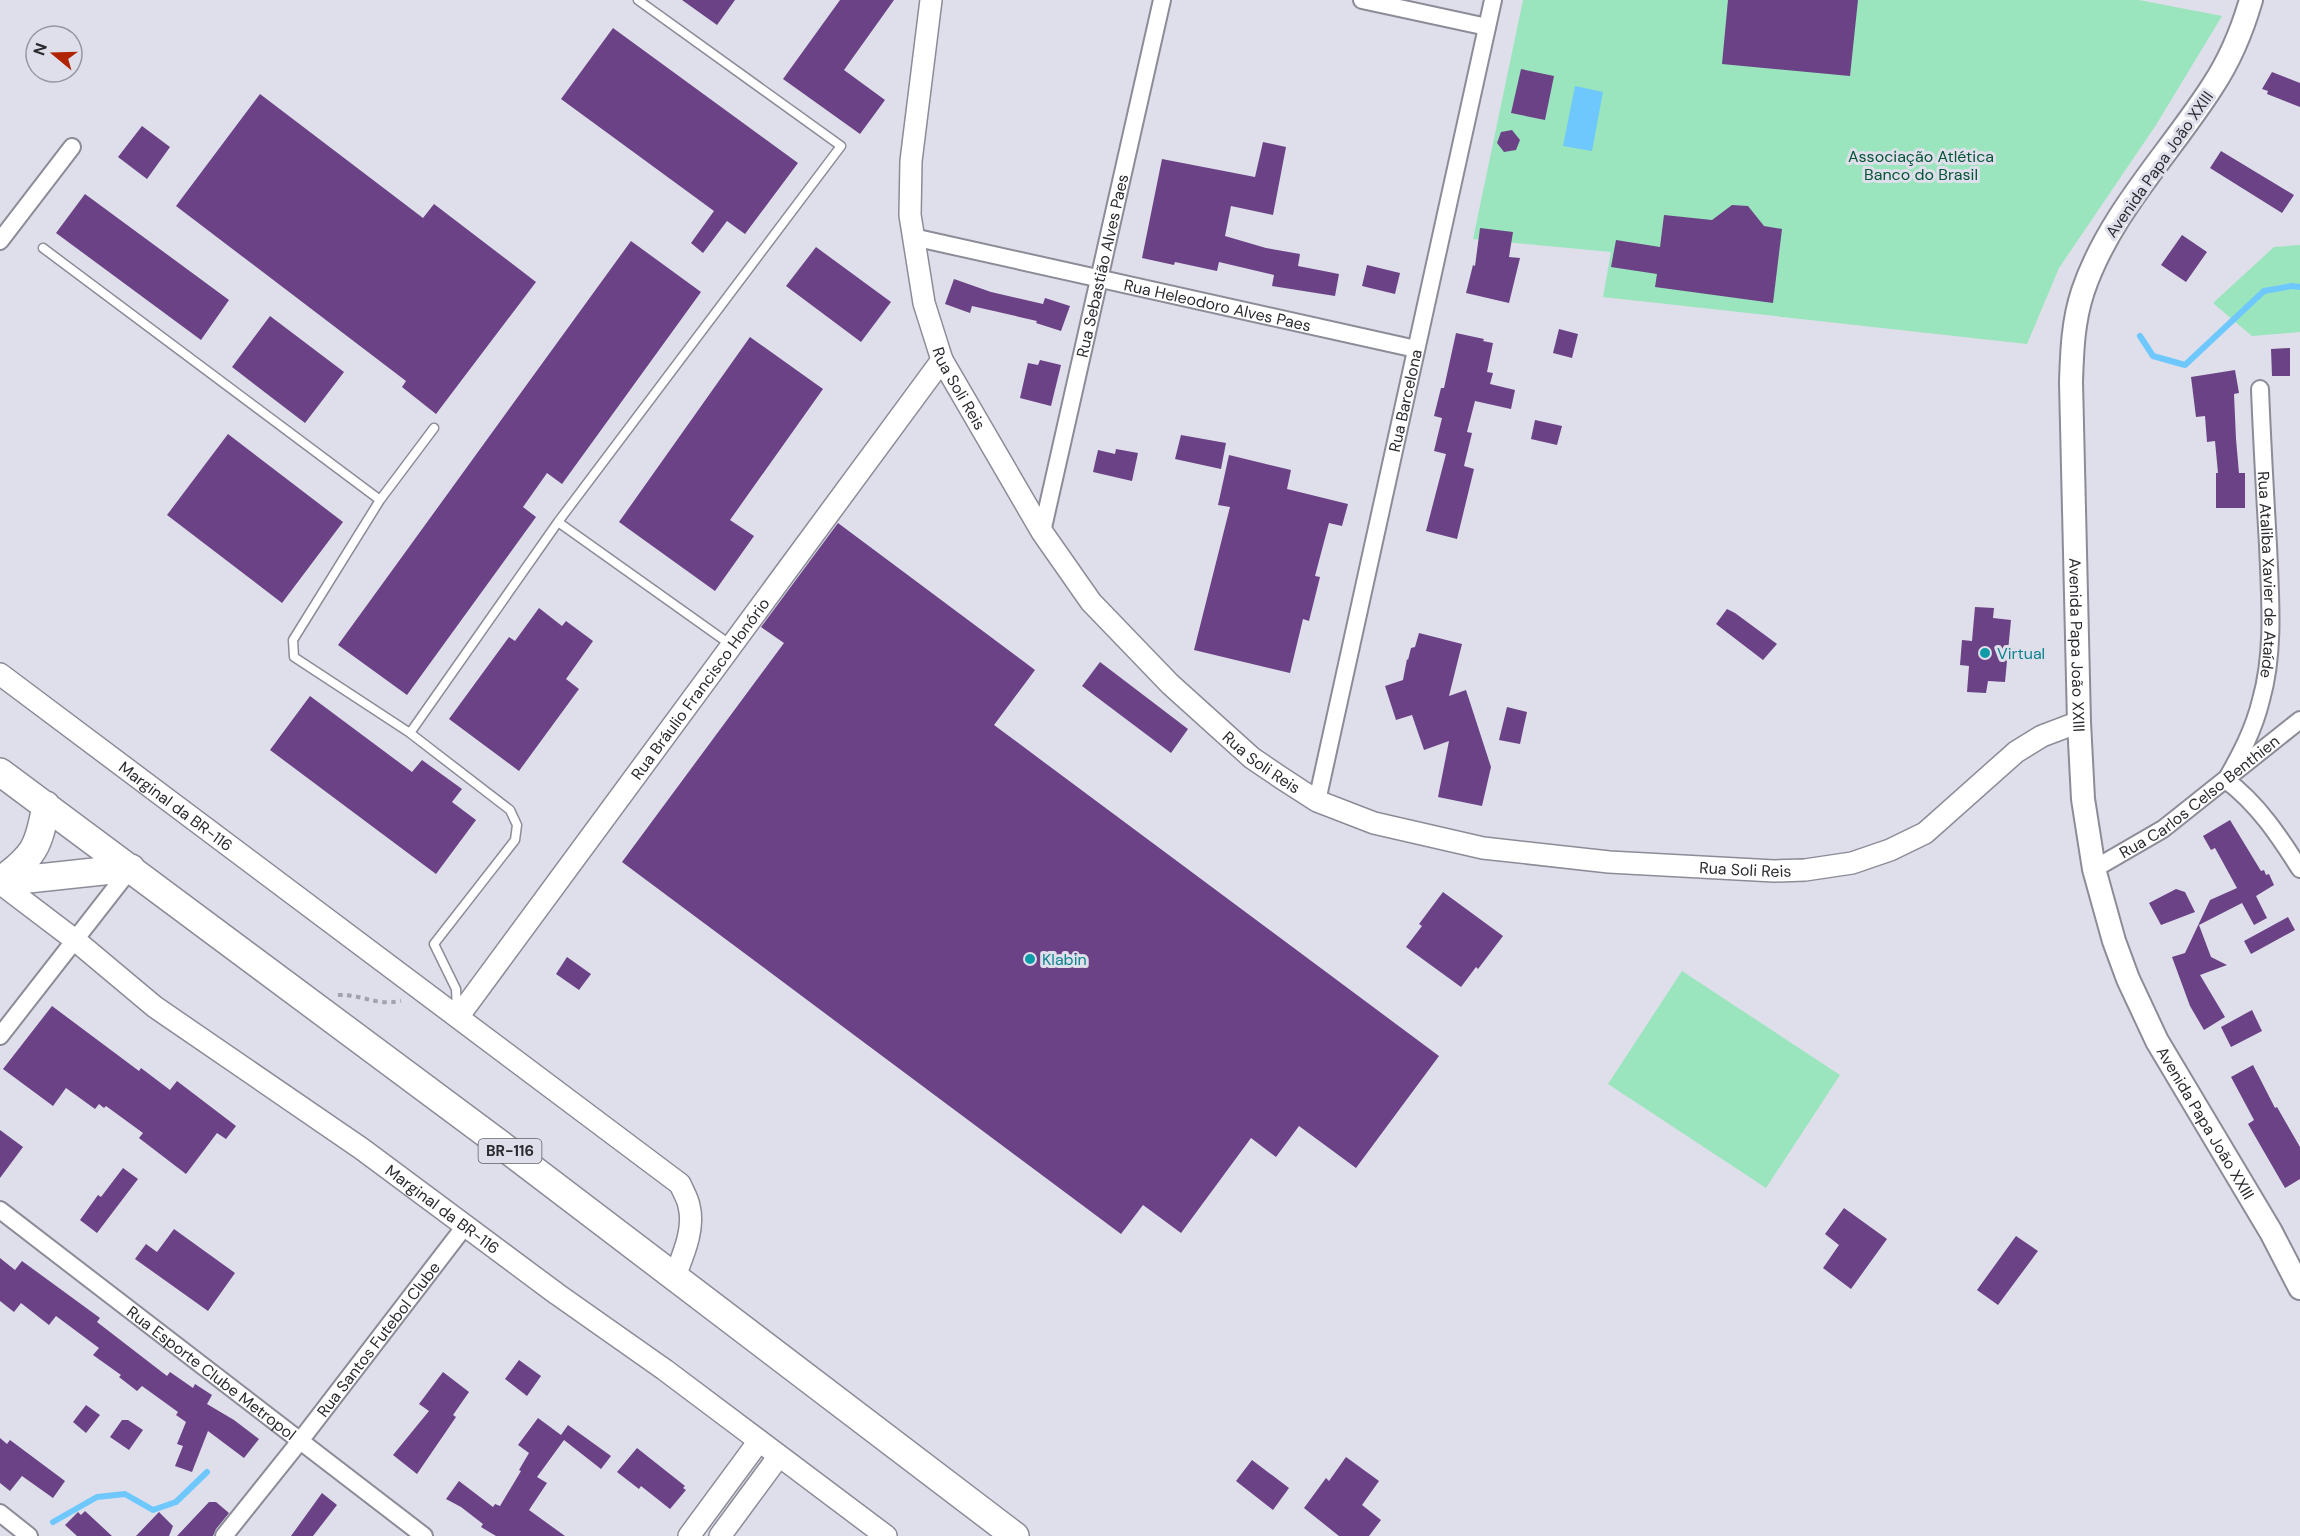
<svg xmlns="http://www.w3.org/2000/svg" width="2300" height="1536" font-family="'DM Sans',sans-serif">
<rect width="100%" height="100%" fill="#dedfea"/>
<path fill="#9ae5bd" d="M1523,0H2139L2222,16L2156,125L2059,268L2027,344L1603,297L1611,252L1473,239Z
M2300,245V332L2252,336L2213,303L2274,247Z
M1682,971L1840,1075L1766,1188L1608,1084Z"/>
<path fill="#6ec8fd" d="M1575,86L1603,92L1592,151L1563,146Z"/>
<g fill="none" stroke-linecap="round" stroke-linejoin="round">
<path stroke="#6ec8fd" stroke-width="6" d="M2140,336L2153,356L2185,365L2264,291L2292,286L2300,287
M53,1522L97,1497L125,1494L153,1510L176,1502L207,1472"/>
</g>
<path fill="#6b4286" d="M682,0H735L717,25Z
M840,0H894L844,70L885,100L860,134L783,79Z
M1728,0H1858L1850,76L1722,64Z
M613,28L798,163L745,234L727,221L703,253L691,243L714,211L561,99Z
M1521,69L1554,76L1545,120L1511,113Z
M2272,72L2300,83V107L2267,94L2268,91L2262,89Z
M260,94L423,218L434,204L536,282L436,414L402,387L406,381L176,206Z
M142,126L170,147L147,179L118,157Z
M1512,130L1520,140L1516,150L1504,152L1497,143L1501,132Z
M1263,142L1286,147L1273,215L1231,206L1225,236L1266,248L1300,254L1298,266L1339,274L1335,296L1272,286L1274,275L1219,262L1217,271L1175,262L1174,265L1142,258L1162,159L1255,177Z
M2221,151L2294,195L2282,213L2210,168Z
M85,194L229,300L201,340L56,233Z
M1732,205L1748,206L1764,226L1782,229L1773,303L1655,287L1657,274L1611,267L1616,240L1660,247L1664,215L1712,220Z
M1480,228L1513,232L1509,257L1520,258L1509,303L1466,293L1473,265L1475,266Z
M2182,235L2207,252L2186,282L2161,265Z
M631,241L701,292L562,484L547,473L523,507L536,517L407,695L338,645Z
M816,247L891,302L861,342L786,286Z
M1367,265L1400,273L1395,294L1362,286Z
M954,279L991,292L1043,304L1045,298L1070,306L1061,331L1036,323L1037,321L972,306L970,313L945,304Z
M270,316L344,372L305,423L232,367Z
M1559,329L1578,334L1572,358L1553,353Z
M1456,333L1484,339L1483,341L1493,343L1487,372L1493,373L1490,384L1515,390L1511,409L1475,401L1467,432L1472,433L1464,466L1474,469L1457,539L1426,531L1446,454L1434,451L1442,418L1434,416L1441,388H1444Z
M750,337L823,389L730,520L754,536L715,591L619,522Z
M2290,348V376H2272L2271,349Z
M1040,360L1061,365L1051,406L1020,398L1028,363L1038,365Z
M2235,370L2239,393L2234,394L2236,439L2239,473H2245V508H2216V473H2218L2215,441L2207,442L2205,416L2196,417L2191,377Z
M1535,420L1562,426L1557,445L1531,439Z
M228,434L343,522L282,603L167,515Z
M1181,435L1226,443L1221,469L1175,459Z
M1116,449L1138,453L1132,481L1093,472L1098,450L1115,454Z
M1229,455L1291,470L1287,489L1348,504L1342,526L1329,523L1315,576L1320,577L1309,621L1303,619L1290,673L1194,650L1230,507L1218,505Z
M838,523L1035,670L994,725L1439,1056L1356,1168L1299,1126L1276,1157L1251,1138L1181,1233L1143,1205L1121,1234L622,862L784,643L761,627Z
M1975,607L1994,608L1993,618L2011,620L2005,682L1988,681L1986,693L1967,692L1969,666L1960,665L1962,640L1972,641Z
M539,608L562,626L566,621L593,641L566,679L579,689L519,771L449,719L509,637L515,641Z
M1727,609L1735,613L1777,644L1763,660L1716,624Z
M1419,633L1462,644L1449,696L1466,690L1491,767L1482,806L1438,797L1449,741L1424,750L1412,715L1396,720L1385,686L1403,680L1407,659L1408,660L1411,648L1415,647Z
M1100,662L1188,729L1171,753L1082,686Z
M310,696L412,772L422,760L462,789L452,802L476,820L436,874L270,750Z
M1507,707L1527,712L1520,744L1499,740Z
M2230,820L2261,871L2264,870L2266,875L2269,874L2274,885L2256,896L2267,918L2254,925L2242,903L2199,925L2211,957L2227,965L2200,975L2225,1017L2204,1030L2190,1006L2172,957L2185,953L2210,900L2237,888L2215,848L2211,850L2203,836Z
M2176,889L2185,892L2195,912L2161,925L2149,903Z
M1443,892L1503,936L1478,969L1476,967L1461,987L1406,947L1422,926L1419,924Z
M2288,917L2295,930L2251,954L2244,941Z
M567,957L591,974L579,990L556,974Z
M52,1006L139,1071L141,1068L170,1090L177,1081L236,1126L226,1139L217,1133L186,1174L139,1138L143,1133L106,1106L104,1108L99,1104L95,1109L66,1088L53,1106L3,1069Z
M2252,1010L2262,1031L2231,1047L2221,1027Z
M2253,1065L2275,1108L2277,1107L2300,1147V1179L2285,1188L2248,1124L2254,1120L2231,1077Z
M0,1130L23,1147L0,1178Z
M123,1168L138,1179L97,1233L80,1220L98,1195L101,1197Z
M1844,1208L1887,1239L1851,1289L1823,1268L1839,1245L1825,1234Z
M174,1229L235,1273L208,1311L135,1259L146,1244L157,1252Z
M2016,1236L2038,1251L1998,1305L1977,1290Z
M0,1258L15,1270L22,1261L100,1318L97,1322L167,1376L170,1372L193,1388L195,1384L212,1395L207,1404L234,1420L259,1439L244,1458L208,1431L192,1472L175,1466L183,1446L177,1444L186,1422L176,1415L178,1412L142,1386L137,1391L119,1377L121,1375L93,1355L99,1348L56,1316L49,1325L21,1303L14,1312L0,1301Z
M519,1360L541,1376L527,1396L505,1379Z
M443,1372L469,1392L453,1415L456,1417L417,1474L393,1455L429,1411L419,1404Z
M86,1405L100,1415L86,1433L73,1422Z
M538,1418L561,1435L568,1425L611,1456L601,1469L564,1440L537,1477L547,1483L529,1510L565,1536H496L481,1527L483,1524L461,1507L446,1499L459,1481L493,1507L495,1504L500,1506L521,1471L519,1470L529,1453L518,1445Z
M122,1420H128L143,1430L129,1450L110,1437Z
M0,1438L7,1444L10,1440L65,1481L53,1498L22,1476L10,1491L0,1483Z
M637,1448L685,1486L683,1488L686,1490L670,1509L641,1486L639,1489L617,1472Z
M1346,1457L1379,1481L1362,1505L1381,1520L1369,1536H1339L1304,1508L1326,1478L1329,1481Z
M1252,1460L1289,1488L1273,1510L1236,1481Z
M322,1493L337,1505L313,1536H291Z
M209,1502H216L229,1513L216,1529L213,1536H177Z
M85,1511L112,1536H77L65,1525L78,1512L81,1515Z
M159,1512L173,1526L169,1536H136Z"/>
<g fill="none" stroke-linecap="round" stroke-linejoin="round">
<g stroke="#8b8c97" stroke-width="11">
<path id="service" d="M43,248L380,500
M434,428L380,500L293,640L294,657L410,733L510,810L517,825L515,840L434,944L456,989L457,1011
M558,522L731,645
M410,733L558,522L841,146L638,0"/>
</g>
<g stroke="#8b8c97" stroke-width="20">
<g id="minor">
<path d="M1362,0L1487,27"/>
<path id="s1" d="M913,237L1416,349"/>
<path d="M0,241L72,147"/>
<path id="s2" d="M2260,389C2262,441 2265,493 2268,545C2270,595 2275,651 2261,700C2254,729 2241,754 2226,780C2258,804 2279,836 2300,869"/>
<path id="s3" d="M1042,532L1162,0"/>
<path id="s4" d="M1317,801L1493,0"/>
<path id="s5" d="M2094,869L2163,829L2300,720"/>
<path d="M0,1036L131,868"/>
<path id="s6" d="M0,1210L424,1536"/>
<path d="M0,1513L29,1536"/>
<path id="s7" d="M224,1536L300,1441L465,1226"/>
</g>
</g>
<g stroke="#8b8c97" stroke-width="24">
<g id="tertiary">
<path id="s8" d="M931,0L911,161L910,215L924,303L942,360L1042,532L1091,602L1170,684L1252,758L1283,779L1317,801L1374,823L1483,848L1609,862L1774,871L1805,870L1852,863L1890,850L1925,833L2016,752L2042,736L2079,722"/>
<path id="s9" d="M0,674L680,1184C683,1191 688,1199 689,1206C695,1229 683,1255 675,1276"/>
<path id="s10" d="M0,883L75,940L155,1007L362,1149L557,1294L665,1370L886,1536"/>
<path id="s11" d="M458,1017L942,360"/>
<path d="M689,1536L759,1441"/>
<path d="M720,1536L779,1456"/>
</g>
</g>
<g stroke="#8b8c97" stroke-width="26">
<g id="secondary">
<path id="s12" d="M2251,0C2242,31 2230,60 2212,87C2169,154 2109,214 2083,291C2073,321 2072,351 2071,382L2079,722L2083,799L2094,869L2114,941L2128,979L2157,1041L2271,1232L2300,1288"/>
</g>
</g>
<g stroke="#8b8c97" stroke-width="30">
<path id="trunk" d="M0,772L500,1144L1015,1536
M0,881C34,856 39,847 46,805
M0,882L131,868"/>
</g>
<path stroke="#a1a2ab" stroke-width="4" stroke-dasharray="4.5 4.5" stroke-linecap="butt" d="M338,995C363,994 374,1006 401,1001"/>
<use href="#service" stroke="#fff" stroke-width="8"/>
<use href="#minor" stroke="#fff" stroke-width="16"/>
<use href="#tertiary" stroke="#fff" stroke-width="21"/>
<use href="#secondary" stroke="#fff" stroke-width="22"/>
<use href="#trunk" stroke="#fff" stroke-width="27"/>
</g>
<g fill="#0f9aa8" stroke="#dedfea" stroke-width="2">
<circle cx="1985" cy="653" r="6"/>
<circle cx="1030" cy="959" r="6"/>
</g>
<g text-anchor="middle" stroke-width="6" stroke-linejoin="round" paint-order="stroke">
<rect fill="#dedfea" stroke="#606167" stroke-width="1.5" x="478.5" y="1139" width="63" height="24" rx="4.5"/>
<g font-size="15" font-weight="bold" fill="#2a2b2f">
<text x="510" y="1156">BR-116</text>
</g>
<g font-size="16" fill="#035436" stroke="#dedfea">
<text x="1921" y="162">Associação Atlética<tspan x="1921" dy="18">Banco do Brasil</tspan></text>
</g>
<g font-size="16" fill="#2a2b2f" stroke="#dedfea">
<text transform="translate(2159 164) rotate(-55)" y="6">Avenida Papa João XXIII</text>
<text dy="6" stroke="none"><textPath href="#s3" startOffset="273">Rua Sebastião Alves Paes</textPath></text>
<text dy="6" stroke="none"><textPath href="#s1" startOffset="312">Rua Heleodoro Alves Paes</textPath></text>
<text dy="6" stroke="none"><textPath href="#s8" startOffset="398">Rua Soli Reis</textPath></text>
<text dy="6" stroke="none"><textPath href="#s4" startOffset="410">Rua Barcelona</textPath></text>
<text dy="6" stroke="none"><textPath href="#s2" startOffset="186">Rua Ataliba Xavier de Ataíde</textPath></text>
<text dy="6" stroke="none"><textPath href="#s12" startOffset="693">Avenida Papa João XXIII</textPath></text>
<text dy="6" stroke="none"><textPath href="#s11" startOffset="408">Rua Bráulio Francisco Honório</textPath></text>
<text dy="6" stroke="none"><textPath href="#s8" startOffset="884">Rua Soli Reis</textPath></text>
<text dy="6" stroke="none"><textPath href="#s5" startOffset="128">Rua Carlos Celso Benthien</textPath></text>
<text dy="6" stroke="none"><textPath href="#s9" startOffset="220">Marginal da BR-116</textPath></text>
<text dy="6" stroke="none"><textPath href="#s8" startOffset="1388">Rua Soli Reis</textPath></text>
<text dy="6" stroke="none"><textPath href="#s12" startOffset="1197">Avenida Papa João XXIII</textPath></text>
<text dy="6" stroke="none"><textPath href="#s10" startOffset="550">Marginal da BR-116</textPath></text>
<text dy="6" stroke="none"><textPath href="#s7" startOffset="250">Rua Santos Futebol Clube</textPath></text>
<text dy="6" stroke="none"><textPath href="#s6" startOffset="267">Rua Esporte Clube Metropol</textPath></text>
</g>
<g font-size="16" fill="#0d838f" stroke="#dedfea" text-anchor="start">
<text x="1997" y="659">Virtual</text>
<text x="1042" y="965">Klabin</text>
</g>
</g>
<g transform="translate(54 54) rotate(289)"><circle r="28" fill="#dedfea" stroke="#96979f" stroke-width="1.5"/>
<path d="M0-4.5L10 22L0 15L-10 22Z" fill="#b12403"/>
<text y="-9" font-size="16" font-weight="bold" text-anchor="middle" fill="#2a2b2f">N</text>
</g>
</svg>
